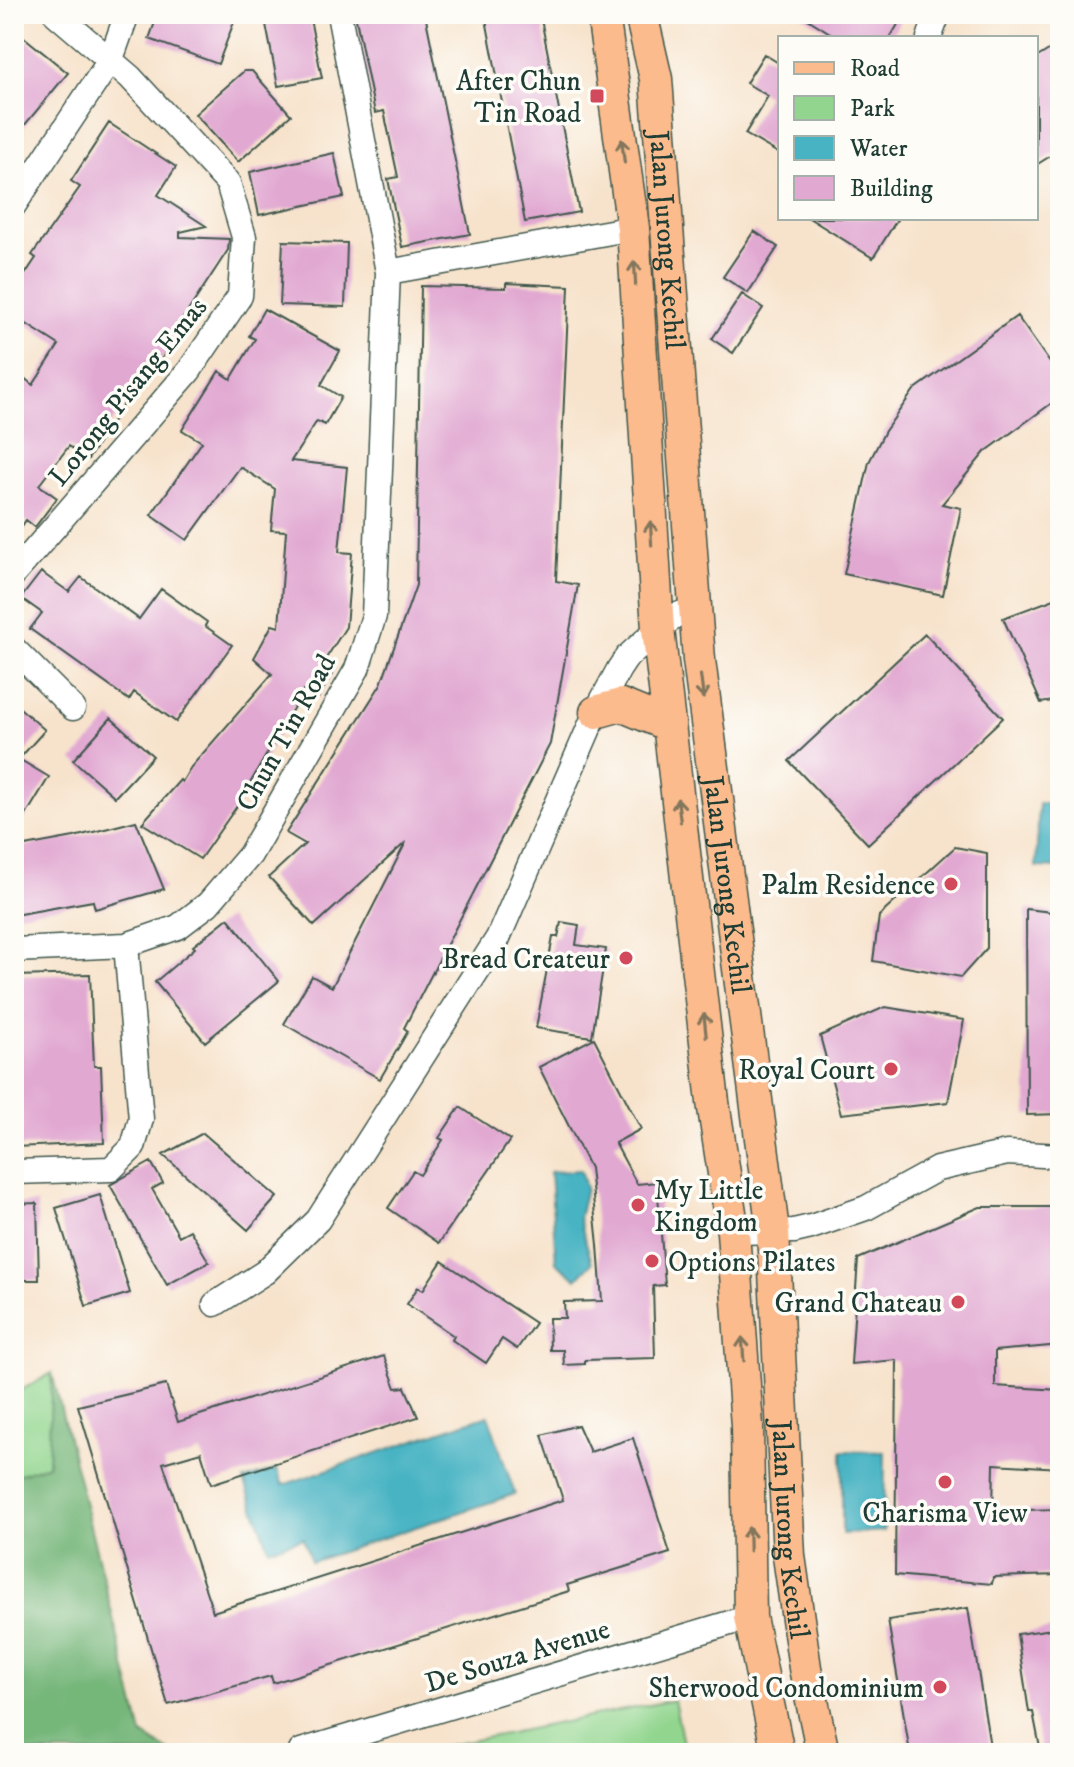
<svg xmlns="http://www.w3.org/2000/svg" width="1074" height="1767" font-family="'IM FELL DW Pica',serif">
<rect width="100%" height="100%" fill="#fdfcf7"/>
<filter id="ink" filterUnits="userSpaceOnUse"><feTurbulence type="fractalNoise" baseFrequency=".0125" numOctaves="2"/><feDisplacementMap in="SourceGraphic" scale="16" xChannelSelector="R" yChannelSelector="G"/><feConvolveMatrix kernelMatrix="1 2 1 2 8 2 1 2 1" color-interpolation-filters="sRGB"/></filter>
<filter id="wash" filterUnits="userSpaceOnUse"><feTurbulence type="fractalNoise" baseFrequency=".006" numOctaves="4" result="noise"/><feDisplacementMap in="SourceGraphic" scale="32" xChannelSelector="R" yChannelSelector="G"/><feGaussianBlur stdDeviation="1.8" result="paint"/><feColorMatrix in="noise" values="0 0 0 0 0 0 0 0 0 0 0 0 0 0 0 0 0 1.4 0 .05"/><feComposite in="paint" operator="in"/></filter>
<g filter="url(#wash)">
<rect width="100%" height="100%" fill="#f7e3cc"/>
<path fill="#91d58e" stroke="#588961" stroke-width="2" d="M52,1373L48,1465L14,1476V1394Z
M674,1700L685,1753H436L435,1748Z"/>
<path fill="#74b679" stroke="#4a7a56" stroke-width="2" d="M52,1373L142,1734L172,1753H14V1476L48,1465Z"/>
<path fill="#47b3c3" stroke="#33787c" stroke-width="2" d="M1039,803L1060,805V868L1036,867Z
M581,1170L586,1188L579,1218L592,1263L577,1279L556,1262L550,1172Z
M488,1415L515,1494L311,1562L303,1538L269,1549L244,1480L277,1469L283,1485Z
M842,1451L885,1452L884,1531L842,1534Z"/>
<g id="blocks">
<path fill="#e1a8d2" d="M158,14H237L218,64L149,39Z
M264,14H309L322,78L278,86Z
M355,14H425L470,234L402,247L388,179L398,177L384,111L375,113Z
M485,14H540L579,212L525,222Z
M800,14H904L890,38H838Z
M14,29L68,73L14,138Z
M1060,43V150L1036,165V58Z
M764,54L780,64V154L745,134L768,96L746,83Z
M244,71H252L291,115L238,162L195,114Z
M109,123L176,167L158,195L206,226L180,232V237L229,239L228,250L177,328L180,330L142,389L136,385L88,459L69,446L39,485L57,498L35,527L26,520L14,538V370L33,385L59,345L14,316V291L36,258L32,255L80,187L71,181Z
M334,153L344,197L259,215L250,172Z
M809,218H898L873,258Z
M754,231L778,247L748,293L723,277Z
M283,241L347,243L345,307L280,305Z
M506,283L569,286L556,581L578,585L550,744L404,1028L408,1031L380,1079L284,1024L312,976L332,987L406,842L314,926L269,877L305,844L286,833L381,684L416,585L421,286L506,288Z
M742,294L763,308L733,353L712,339Z
M264,309L340,351L321,385L341,397L325,425L317,421L291,461L347,467L339,552L352,553L346,627L323,663L335,669L318,698L303,691L237,806L200,859L142,823L180,780L182,782L191,767L272,674L254,658L272,625L279,627L286,531L271,530L275,489L240,467L187,540L151,515L202,442L182,430L219,371L231,379L255,339L249,336Z
M1017,316L1060,377V397L985,452L942,504L961,508L943,595L844,574L869,462L885,431L914,390Z
M41,572L69,592L81,577L139,619L161,589L207,622L205,626L232,645L176,722L134,692L129,700L30,629L42,613L21,598Z
M1060,597V700L1041,703L1003,618Z
M925,634L1003,718L868,844L789,761Z
M14,703L45,730L19,759L49,777L14,835Z
M111,718L153,756L115,797L73,760Z
M136,821L164,889L95,909L93,901L14,915V848L74,837Z
M955,847L987,853V948L961,977L873,961L879,916Z
M1026,909L1060,913V1114L1027,1115Z
M228,918L279,981L205,1042L155,982L195,948L193,946Z
M561,922L579,925L576,945L606,949L592,1037L536,1028L553,937H558Z
M90,974L94,1066H101L104,1143L14,1147V976Z
M885,1007L964,1020L948,1102L841,1114L820,1036Z
M594,1038L641,1129L615,1143L637,1184L657,1182L665,1285L653,1286L655,1358L585,1360V1364L564,1365L563,1350H550L549,1318H565L564,1302L602,1301L598,1245L590,1168L539,1067Z
M460,1107L510,1140L439,1243L388,1208L413,1171L420,1175L443,1140L439,1138Z
M203,1133L277,1197L248,1230L163,1155Z
M151,1162L163,1183L152,1189L179,1236L190,1230L209,1262L167,1285L110,1185Z
M100,1195L130,1293L86,1306L56,1208Z
M37,1203L39,1280H14V1204Z
M980,1207H1060V1345L995,1351V1386L1060,1390V1468L994,1464L993,1511L1060,1509V1575L993,1577L992,1584L895,1575L897,1360L851,1364L858,1259Z
M442,1261L535,1323L517,1349L502,1339L486,1363L452,1340L454,1336L407,1304L418,1287L423,1290Z
M384,1356L396,1388L405,1387L418,1417L211,1484L201,1452L163,1463L213,1612L563,1500L542,1435L578,1425L590,1452L633,1438L670,1553L567,1585L569,1591L273,1683L271,1676L168,1705L78,1406L166,1385L178,1422Z
M968,1608L991,1753H910L888,1620Z
M1060,1628V1753H1041L1033,1712H1029L1017,1634Z"/>
</g>
</g>
<g filter="url(#ink)">
<use href="#blocks" fill-opacity="0" stroke="#3f564b" stroke-width="2"/>
<g fill="none" stroke-linecap="round" stroke-linejoin="round">
<g stroke="#3f564b" stroke-width="27">
<path id="minor" d="M929,38L938,14
M14,205L111,59L127,14
M388,272L633,228
M14,574L189,371L240,296L244,237L228,183L130,77L56,14
M14,649L73,708
M14,950L126,945L178,927L208,904L250,855L357,669L374,616L388,272L339,14
M14,1172L111,1169L133,1147L141,1119L126,945
M733,1232L794,1231L811,1227L866,1208L937,1169L1007,1153L1060,1156
M215,1304L265,1272L318,1220L498,938L596,712L619,669L627,657L658,629L677,615L695,609
M301,1751L750,1617"/>
</g>
<g stroke="#3f564b" stroke-width="35">
<g id="major">
<path d="M603,14L633,228L658,629L713,1102L733,1232L747,1426L750,1617L778,1753"/>
<path id="s1" d="M641,14L656,79L699,660L773,1231L789,1556L805,1668L823,1753"/>
<path d="M596,712L621,705L669,725"/>
</g>
</g>
<use href="#minor" stroke="#fff" stroke-width="24"/>
<use href="#major" stroke="#fbbb8d" stroke-width="32"/>
</g>
<defs><path id="oneway-shaft" d="M-6 0H5M1.5-3L5.5 0L1.5 3" fill="none" stroke-width="1.6" stroke-linecap="round" stroke-linejoin="round" transform="scale(2)"/></defs>
<g stroke="#82765c">
<use href="#oneway-shaft" transform="translate(623 151) rotate(-97)"/>
<use href="#oneway-shaft" transform="translate(635 273) rotate(-93)"/>
<use href="#oneway-shaft" transform="translate(651 533) rotate(-93)"/>
<use href="#oneway-shaft" transform="translate(702 687) rotate(83)"/>
<use href="#oneway-shaft" transform="translate(679 810) rotate(-97)"/>
<use href="#oneway-shaft" transform="translate(705 1025) rotate(-96)"/>
<use href="#oneway-shaft" transform="translate(743 1349) rotate(-94)"/>
<use href="#oneway-shaft" transform="translate(749 1539) rotate(-91)"/>
</g>
</g>
<g fill="#d1495b" stroke="#fdfcf7" stroke-width="3">
<rect x="589" y="88" width="16" height="16" rx="4"/>
<circle cx="951" cy="884" r="8"/>
<circle cx="626" cy="958" r="8"/>
<circle cx="891" cy="1069" r="8"/>
<circle cx="638" cy="1205" r="8"/>
<circle cx="652" cy="1261" r="8"/>
<circle cx="958" cy="1302" r="8"/>
<circle cx="945" cy="1482" r="8"/>
<circle cx="940" cy="1687" r="8"/>
</g>
<g text-anchor="middle" stroke-width="7" stroke-linejoin="round" paint-order="stroke">
<g font-size="28" fill="#1f3d34" stroke="#fdfcf7" text-anchor="end">
<text x="581" y="90">After Chun<tspan x="581" dy="32">Tin Road</tspan></text>
<text x="935" y="894">Palm Residence</text>
<text x="610" y="968">Bread Createur</text>
<text x="875" y="1079">Royal Court</text>
<text x="654" y="1199" text-anchor="start">My Little<tspan x="654" dy="32">Kingdom</tspan></text>
<text x="668" y="1271" text-anchor="start">Options Pilates</text>
<text x="942" y="1312">Grand Chateau</text>
<text x="945" y="1522" text-anchor="middle">Charisma View</text>
<text x="924" y="1697">Sherwood Condominium</text>
</g>
<g font-size="28" fill="#1f3d34" stroke="#fdfcf7">
<text dy="10" stroke="none"><textPath href="#s1" startOffset="228">Jalan Jurong Kechil</textPath></text>
<text transform="translate(127 391) rotate(-51)" y="10">Lorong Pisang Emas</text>
<text transform="translate(285 732) rotate(-61)" y="10">Chun Tin Road</text>
<text dy="10" stroke="none"><textPath href="#s1" startOffset="876">Jalan Jurong Kechil</textPath></text>
<text dy="10" stroke="none"><textPath href="#s1" startOffset="1524">Jalan Jurong Kechil</textPath></text>
<text transform="translate(517 1655) rotate(-17)" y="10">De Souza Avenue</text>
</g>
</g>
<rect width="1074" height="1767" fill="none" stroke="#fdfcf7" stroke-width="48"/>
<rect x="778" y="36" width="260" height="184" fill="#fdfcf7" stroke="#a4b0a9" stroke-width="2"/>
<rect x="794" y="62" width="40" height="12" fill="#fbbb8d" stroke="#a4b0a9" stroke-width="2"/>
<text x="850" y="76" font-size="24" fill="#1f3d34">Road</text>
<rect x="794" y="96" width="40" height="24" fill="#91d58e" stroke="#a4b0a9" stroke-width="2"/>
<text x="850" y="116" font-size="24" fill="#1f3d34">Park</text>
<rect x="794" y="136" width="40" height="24" fill="#47b3c3" stroke="#a4b0a9" stroke-width="2"/>
<text x="850" y="156" font-size="24" fill="#1f3d34">Water</text>
<rect x="794" y="176" width="40" height="24" fill="#e1a8d2" stroke="#a4b0a9" stroke-width="2"/>
<text x="850" y="196" font-size="24" fill="#1f3d34">Building</text>
</svg>
